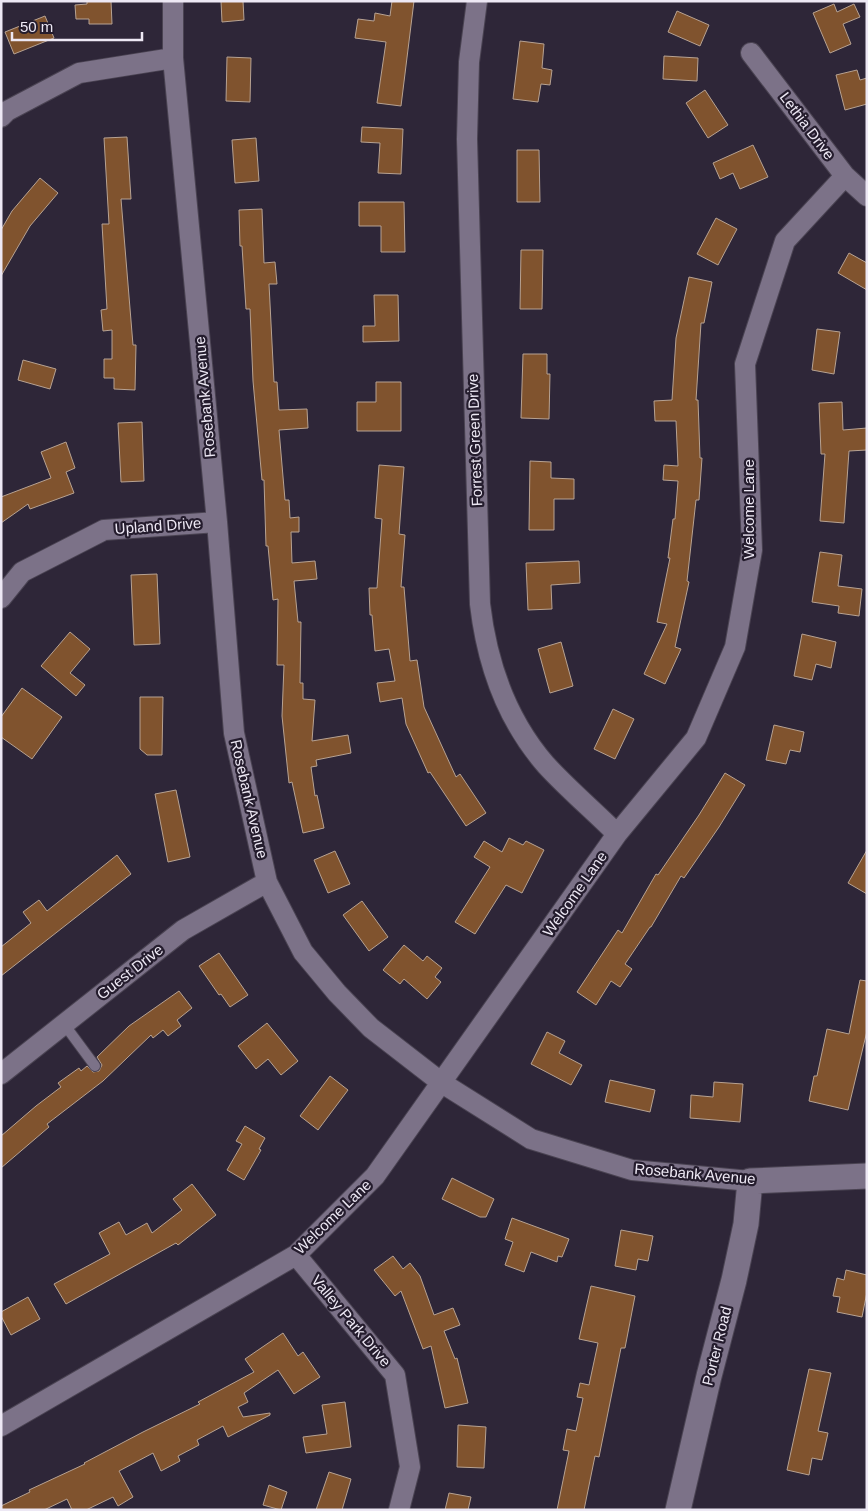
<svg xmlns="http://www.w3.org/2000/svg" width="868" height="1511" font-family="Helvetica,sans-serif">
<rect width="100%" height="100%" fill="#2e2638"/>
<path fill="#80532e" stroke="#b7a292" d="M87,1H111L112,24H89V19H76L75,5L87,4Z
M221,1H243L244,20L222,22Z
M392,1H414L401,106L377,103L386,42L355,38L358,19L374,21L375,13L390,16Z
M834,4L837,12L854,4L860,17L843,24L851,44L830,53L813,13Z
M677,11L709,25L700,46L668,32Z
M45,16L54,38L14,54L5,32Z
M520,41L544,44L542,68L552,70L550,85L541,84L538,102L513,99Z
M664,56L698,58L697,81L663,79Z
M227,57L251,58L250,102L226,101Z
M857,70L860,80L867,78V104L845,110L836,75Z
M705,90L728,125L708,138L686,103Z
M362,127L403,129L401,174L378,173L380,143L361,142Z
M127,137L131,199H121L133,345H136L135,390L114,389V378H104V359H112V330L103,331L101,310L107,309L102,224H109L104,138Z
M256,138L259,181L235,183L232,140Z
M753,145L768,177L740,189L733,173L720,179L713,163Z
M517,150H539L540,202H517Z
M40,178L58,193L30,226L1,276V230L12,211Z
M359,202H404L405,252H381V226H359Z
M262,209L264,263L275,262L277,284H269L274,382H277L279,410L307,409L308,428L279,430L285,500H289L290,518L299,517V532H291L292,563L315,561L317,579L294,581L298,622H301L300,683H303V699L315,700L312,741L348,735L351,753L316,760L317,766L311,767L315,796L317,795L324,828L303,833L292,782L289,783L282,716L284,665H277L278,599L273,600L268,546H266L264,480H262L253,381L250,309H246L242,246H240L239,210Z
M716,218L737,229L718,265L697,254Z
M521,250H543L542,309H520Z
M849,253L867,263V290L838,273Z
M689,277L712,282L704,323H701L696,400H698L700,458H702L699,500H696L687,581L689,582L675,647L681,649L665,684L644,674L667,624L657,622L670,558H668L673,519H675L678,481L663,480L664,465L678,466L676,421H655L654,401L672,400L676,338Z
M374,295H398L399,341L363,342V326H375Z
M817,329L840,332L834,374L812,370Z
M523,354H547V374H550L549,419L521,418Z
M23,360L56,369L50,389L18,380Z
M376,382H401V431H357V402H376Z
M842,402L843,430L867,428V450L849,451L844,523L820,521L825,454H821L819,403Z
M142,422L144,481L121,482L118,423Z
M66,442L75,468L66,472L74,493L30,509L28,504L1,523V497L51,478L41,452Z
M530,461L551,462V478L574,479V499H554V530H529Z
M379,465L404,467L399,534L405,535L401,587H404L410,661L417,660L424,707L456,777L460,774L486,813L466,826L430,772L428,773L406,724L402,698L380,702L377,683L395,681L389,649L375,651L372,615H370L369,588H377L382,519L375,518Z
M820,552L842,555L838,586L862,589L859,616L838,613L839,606L812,602Z
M579,561L580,583L551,585L552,609L528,610L526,563Z
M157,574L160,644L134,645L131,575Z
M70,632L90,649L70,673L85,685L76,696L41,666Z
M802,634L836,642L831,668L816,664L812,680L794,676Z
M561,642L573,686L550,693L538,649Z
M22,688L62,717L32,759L1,737V717Z
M140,697H163L162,755H147L140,749Z
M613,709L634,719L615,759L594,749Z
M774,725L804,732L800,752L790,750L786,764L766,760Z
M725,773L745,785L719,827L684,878L681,876L651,927H650L625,964L632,969L620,987L611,981L596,1005L577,992L618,930L622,933L656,874L658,875L699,815Z
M176,790L190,857L168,862L155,794Z
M509,838L523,845L526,841L544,850L522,893L506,885L475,934L455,922L490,867L474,857L484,841L502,852Z
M867,850V894L848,883Z
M335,851L350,884L328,893L314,860Z
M117,855L131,874L1,976V947L31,923L23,912L39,900L47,911Z
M362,901L388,937L369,951L343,915Z
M404,945L423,961L427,956L442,968L435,977L441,982L427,999L404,979L400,984L383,970Z
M219,953L248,995L230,1007L221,994L219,995L199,966Z
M860,980L867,981V1031L848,1110L809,1101L814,1076H817L827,1029L849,1034Z
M179,991L192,1008L177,1020L181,1026L168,1036L163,1030L153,1038L151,1035L103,1081L47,1124L49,1127L1,1168V1136L36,1106L61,1087L58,1083L79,1068L81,1071L87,1066L93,1072L99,1071L102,1065L97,1057L129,1026Z
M267,1023L298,1061L281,1075L268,1059L256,1069L238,1046Z
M547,1032L565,1041L559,1053L582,1065L571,1085L531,1064Z
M330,1076L348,1090L318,1130L300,1116Z
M610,1080L655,1090L650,1112L605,1102Z
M714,1082L743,1084L740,1122L690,1118L691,1095L713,1097Z
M245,1126L265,1138L259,1149L261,1150L244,1180L227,1170L242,1144L236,1141Z
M452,1178L494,1199L486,1217H480L442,1199Z
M192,1184L216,1215L178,1245L176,1243L66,1304L54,1284L110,1254L99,1233L119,1222L126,1235L147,1223L152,1233L182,1210L173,1199Z
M512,1218L569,1239L562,1257L558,1256L557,1262L531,1252L524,1272L505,1265L513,1242L505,1239Z
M621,1230L653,1236L648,1261L638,1259L636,1270L615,1266Z
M393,1256L403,1269L410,1263L420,1276L434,1315L453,1308L460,1325L444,1331L455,1359L457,1358L468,1403L445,1408L431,1346L423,1349L401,1291L395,1296L374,1270Z
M846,1270L867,1275V1292L862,1317L837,1312L840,1297L833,1296L837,1278L844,1280Z
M591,1286L635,1296L625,1348H621L599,1457L595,1456L584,1510H557L569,1451L563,1450L567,1429L576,1431L583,1398L577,1397L580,1383L589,1385L598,1343L579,1339Z
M28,1297L40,1319L11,1335L1,1316V1312Z
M283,1333L298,1356L303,1352L320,1377L294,1394L278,1370L244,1393L248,1402L238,1407L243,1417L270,1413V1415L228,1437L223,1426L197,1440L199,1445L178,1456L180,1461L161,1471L153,1453L119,1471L133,1497L118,1506L113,1497L86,1510H72L67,1499L44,1510H1V1506L30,1492L29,1490L85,1464L84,1463L143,1432L200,1404L198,1402L254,1372L245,1359Z
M809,1369L831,1373L818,1431L828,1433L822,1460L812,1458L809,1475L787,1470Z
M345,1402L351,1447L306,1453L303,1437L327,1434L322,1405Z
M458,1425L486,1427L484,1468L457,1467Z
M329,1472L351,1479L342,1510H316Z
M269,1485L287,1492L281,1510L263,1505Z
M449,1493L471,1497L468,1510H445Z"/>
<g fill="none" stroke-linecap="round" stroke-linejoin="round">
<g stroke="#4a4352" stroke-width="12">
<path id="service" d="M64,1024L95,1066"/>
</g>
<g stroke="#4a4352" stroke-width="22">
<path id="minor" d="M173,1V58L217,522L234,733L267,882L303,952L337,993L371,1028L442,1083L531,1139L632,1170L750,1181
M477,1L469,62L467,139L480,604C487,664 506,719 546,765C568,789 594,811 617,834
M751,53L845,176L867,196
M1,117L7,111L79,73L173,58
M1,598L22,572L104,530L217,522
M1,1074L183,930L267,882
M296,1255L395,1375L410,1467L399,1510
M1,1426L296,1255L375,1176L617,834L696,738L735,647L752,550L745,364L785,241L845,176"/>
</g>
<g stroke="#4a4352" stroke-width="27">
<path id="tertiary" d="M678,1510L709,1376L734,1280L746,1224L750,1181L867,1176"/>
</g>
<use href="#service" stroke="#7c7288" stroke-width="10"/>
<use href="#minor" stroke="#7c7288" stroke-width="20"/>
<use href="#tertiary" stroke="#7c7288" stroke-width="25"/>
</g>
<g text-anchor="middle" stroke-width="4.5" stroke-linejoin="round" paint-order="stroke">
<g font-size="15" fill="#ede8f4" stroke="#241c2d">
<text transform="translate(807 126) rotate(53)" y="5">Lethia Drive</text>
<text transform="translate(205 397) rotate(-95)" y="5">Rosebank Avenue</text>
<text transform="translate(475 440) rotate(-92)" y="5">Forrest Green Drive</text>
<text transform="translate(749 509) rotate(-90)" y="5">Welcome Lane</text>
<text transform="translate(158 526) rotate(-4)" y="5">Upland Drive</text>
<text transform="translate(249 799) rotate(77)" y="5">Rosebank Avenue</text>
<text transform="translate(575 894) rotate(-55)" y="5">Welcome Lane</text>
<text transform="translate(130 972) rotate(-38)" y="5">Guest Drive</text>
<text transform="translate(695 1174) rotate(5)" y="5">Rosebank Avenue</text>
<text transform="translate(333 1217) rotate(-44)" y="5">Welcome Lane</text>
<text transform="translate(351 1321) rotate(50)" y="5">Valley Park Drive</text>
<text transform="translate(717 1346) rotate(-76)" y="5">Porter Road</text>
</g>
</g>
<rect width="868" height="1511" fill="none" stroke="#ede8f4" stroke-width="5"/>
<path d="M12 32v8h130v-8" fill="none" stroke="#ede8f4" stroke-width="2.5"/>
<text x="20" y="32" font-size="15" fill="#ede8f4" stroke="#241c2d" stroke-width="4" paint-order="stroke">50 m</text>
</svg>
